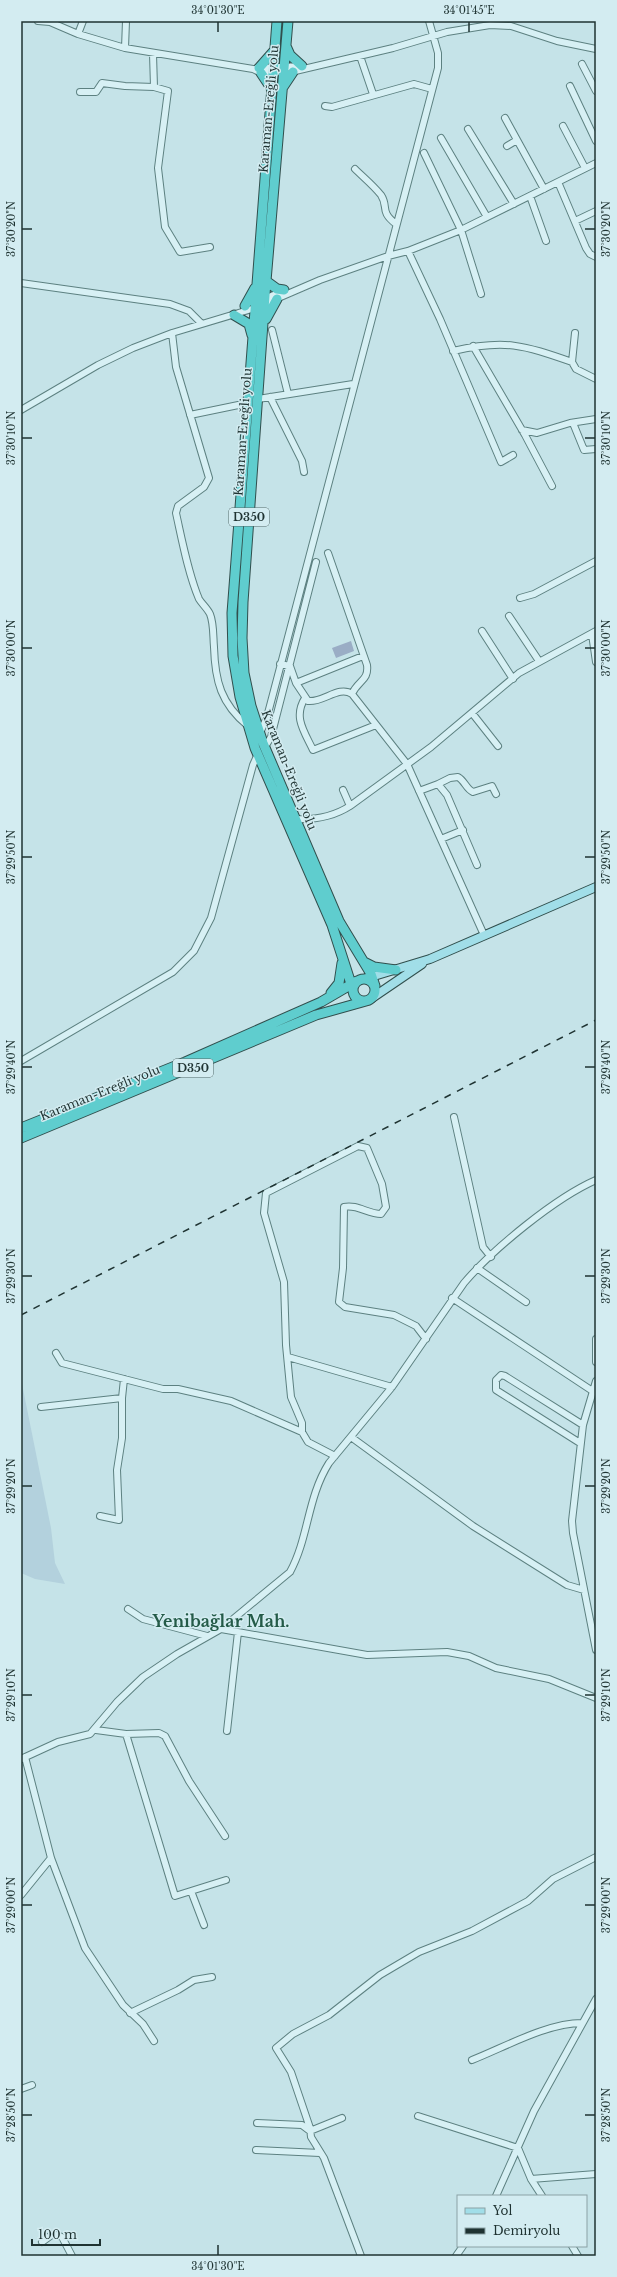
<svg xmlns="http://www.w3.org/2000/svg" width="617" height="2277" font-family="'Libre Baskerville',serif">
<rect width="100%" height="100%" fill="#c5e3e8"/>
<path fill="#b3d1dd" d="M21,1379L51,1528L55,1563L65,1584L35,1579L21,1573Z"/>
<path fill="#9aadc5" d="M351,641L354,651L336,658L332,648Z"/>
<g fill="none" stroke-linecap="round" stroke-linejoin="round">
<g stroke="#5d8181" stroke-width="8">
<path id="minor" d="M38,21L50,22L78,34L125,48L253,69L261,73H276
M78,34L83,21
M125,48L126,21
M153,54L154,87L168,91L158,168L165,227L180,252L210,247
M360,56L373,94
M582,64L596,91
M257,68L303,66
M291,72L393,48L447,32L490,25L511,26L557,41L596,49
M570,86L596,141
M80,92H96L102,83L125,86L154,87
M325,106L332,107L414,84L432,89
M505,118L544,189
M563,126L585,168
M468,129L514,204
M441,138L487,217
M507,146L517,140
M424,153L461,230L481,294
M355,169C363,177 373,185 381,195C389,207 379,211 396,224
M558,182L586,248L590,254L596,257
M530,196L546,241
M575,221L596,211
M408,251L440,319L501,462L513,455
M21,283L170,304L189,311L201,323
M262,300L283,291
M272,330L288,394
M172,333L176,367L209,478L204,487L178,506L176,513C182,540 188,573 199,599C202,604 207,608 210,614C214,624 213,637 214,647C215,681 221,704 248,726
M473,346L525,435L552,486
M453,351C505,339 523,345 572,362L576,369L596,379
M572,362L575,333
M270,397L302,461L304,472
M258,399L353,384
M21,410L98,365L133,348L172,333L255,308L320,280L388,256L408,251L461,230L596,163
M190,415L248,403
M573,423L584,450L596,449
M522,430L537,433L570,423L596,419
M328,553L367,665C369,681 358,680 352,694
M520,598L534,594L596,561
M509,616L539,661
M482,631L513,679
M592,634L596,662
M280,664L290,666L296,683L308,701C323,703 339,685 352,694L407,764L484,935
M296,683L363,656
M305,698C293,717 304,731 313,750L376,725
M472,713L498,746
M260,733L267,717L438,68V53L429,21
M265,747L271,737L316,562
M438,784L450,778L458,777C465,781 466,789 473,792L492,786L496,794
M343,790L350,806
M419,791L438,784L447,795L477,865
M295,819C315,820 333,817 350,806L431,747L519,673L596,631
M441,839L463,830
M21,1061L173,972L194,951L211,918L253,765L258,754
M454,1117L483,1247L491,1257
M477,1268L526,1302
M452,1298L594,1392
M596,1339V1362
M56,1353L62,1363L163,1389H178L231,1401L302,1432L308,1442L335,1456
M288,1357L392,1387
M596,1381L583,1425L572,1521L573,1533L596,1650
M41,1407L122,1398
M302,1432V1423L291,1397L286,1345L284,1282L264,1213L266,1193L358,1146L367,1148L382,1184L386,1207L381,1214C368,1214 357,1204 344,1207L343,1268L339,1302L345,1307L394,1315L416,1326L426,1339
M351,1437L473,1526L567,1585L584,1590
M580,1443L496,1390V1380L501,1375L505,1376L583,1425
M100,1516L119,1520L117,1470L122,1438V1398L124,1379
M128,1609L143,1619L207,1636
M221,1629L367,1655L447,1652L469,1656L496,1668L549,1679L596,1698
M96,1730L126,1734L159,1733L165,1736L189,1781L225,1836
M227,1731L238,1632
M126,1734L175,1896L226,1880
M25,1757L51,1858L85,1948L123,2005L143,2024L154,2041
M21,1759L58,1742L90,1734L117,1702L143,1677L177,1654L221,1629L290,1572C309,1537 307,1498 329,1463L392,1387L464,1283C493,1249 555,1198 596,1180
M191,1891L204,1925
M21,1895L51,1858
M130,2013L178,1990L194,1980L212,1977
M472,2060C505,2047 547,2023 582,2023
M21,2089L32,2085
M418,2116L518,2148L531,2179L542,2196
M257,2123L302,2125L310,2131L342,2118
M256,2150L320,2153
M531,2179L596,2174
M496,2196L534,2111L596,1999
M42,2242L53,2234L62,2237L72,2256
M572,2246L578,2256
M361,2256L324,2158L311,2137L310,2128L291,2072L276,2048L293,2034L329,2015L380,1975L419,1952L472,1931L528,1901L553,1879L596,1857
M456,2256L463,2246"/>
</g>
<g stroke="#314f4d" stroke-width="10">
<path id="major" d="M364,979L430,959L596,887
M372,998L422,964"/>
</g>
<g stroke="#314f4d" stroke-width="11">
<path id="highway" d="M277,21L232,613L233,656L240,697L255,748L332,925L353,990
M288,21L266,281L243,602L242,638L244,673L251,706L263,743L339,921L371,974L375,986
M286,46L290,55L302,66
M259,68L274,51
M261,73L271,88
M283,87L293,72
M266,281L277,289L284,290
M245,306L255,288
M234,315L249,324L252,335
M266,319L277,299
M364,962L374,967L396,970
M353 990a11 11 0 1 1 22 0a11 11 0 1 1-22 0Z
M331,993L339,983L342,963
M21,1128L185,1062L321,1002L357,981
M21,1138L316,1015L366,1001"/>
</g>
<use href="#minor" stroke="#d7f0f4" stroke-width="6"/>
<use href="#major" stroke="#a1dee8" stroke-width="8"/>
<use href="#highway" stroke="#5fcdce" stroke-width="9"/>
<path stroke="#1f3332" stroke-width="1.5" stroke-dasharray="7 7" stroke-linecap="butt" d="M21,1315L596,1020"/>
</g>
<path fill="none" stroke="#1f3332" stroke-width="1.5" d="M218,22V32M469,22V32M22,229H32M585,229H595M22,438H32M585,438H595M22,648H32M585,648H595M22,857H32M585,857H595M22,1067H32M585,1067H595M22,1276H32M585,1276H595M22,1486H32M585,1486H595M22,1695H32M585,1695H595M22,1905H32M585,1905H595M22,2115H32M585,2115H595M218,2245V2255"/>
<g text-anchor="middle" stroke-width="3" stroke-linejoin="round" paint-order="stroke">
<g fill="#d3ecf1" stroke="#556a6b" stroke-width="1">
<rect x="229" y="508" width="40" height="18" rx="3"/>
<rect x="173" y="1059" width="40" height="18" rx="3"/>
</g>
<g font-size="11" font-weight="bold" fill="#1f3332">
<text x="249" y="521">D350</text>
<text x="193" y="1072">D350</text>
</g>
<g font-size="12" fill="#1f3332" stroke="#d3ecf1">
<text transform="translate(269 109) rotate(-85)" y="4">Karaman-Ereğli yolu</text>
<text transform="translate(243 432) rotate(-86)" y="4">Karaman-Ereğli yolu</text>
<text transform="translate(289 770) rotate(68)" y="4">Karaman-Ereğli yolu</text>
<text transform="translate(100 1093) rotate(-22)" y="4">Karaman-Ereğli yolu</text>
</g>
<g font-size="16" font-weight="bold" fill="#245b48" stroke="#d3ecf1">
<text x="221" y="1627">Yenibağlar Mah.</text>
</g>
</g>
<rect width="617" height="2277" fill="none" stroke="#d3ecf1" stroke-width="44"/>
<rect x="457" y="2195" width="130" height="52" fill="#d3ecf1" stroke="#8ba2a5"/>
<rect x="465" y="2208" width="20" height="6" fill="#a1dee8" stroke="#8ba2a5"/>
<text x="493" y="2215" font-size="12" fill="#1f3332">Yol</text>
<rect x="465" y="2228" width="20" height="6" fill="#1f3332" stroke="#8ba2a5"/>
<text x="493" y="2235" font-size="12" fill="#1f3332">Demiryolu</text>
<path d="M32 2239v6h68v-6" fill="none" stroke="#1f3332" stroke-width="2"/>
<text x="38" y="2239" font-size="12" fill="#1f3332" stroke="#d3ecf1" stroke-width="3" paint-order="stroke">100 m</text>
<rect x="22" y="22" width="573" height="2233" fill="none" stroke="#1f3332" stroke-width="1.5"/>
<g font-size="10" text-anchor="middle" fill="#1f3332">
<text x="218" y="14">34°01'30"E</text>
<text x="469" y="14">34°01'45"E</text>
<text transform="translate(11 229) rotate(-90)" y="4">37°30'20"N</text>
<text transform="translate(606 229) rotate(-90)" y="4">37°30'20"N</text>
<text transform="translate(11 438) rotate(-90)" y="4">37°30'10"N</text>
<text transform="translate(606 438) rotate(-90)" y="4">37°30'10"N</text>
<text transform="translate(11 648) rotate(-90)" y="4">37°30'00"N</text>
<text transform="translate(606 648) rotate(-90)" y="4">37°30'00"N</text>
<text transform="translate(11 857) rotate(-90)" y="4">37°29'50"N</text>
<text transform="translate(606 857) rotate(-90)" y="4">37°29'50"N</text>
<text transform="translate(11 1067) rotate(-90)" y="4">37°29'40"N</text>
<text transform="translate(606 1067) rotate(-90)" y="4">37°29'40"N</text>
<text transform="translate(11 1276) rotate(-90)" y="4">37°29'30"N</text>
<text transform="translate(606 1276) rotate(-90)" y="4">37°29'30"N</text>
<text transform="translate(11 1486) rotate(-90)" y="4">37°29'20"N</text>
<text transform="translate(606 1486) rotate(-90)" y="4">37°29'20"N</text>
<text transform="translate(11 1695) rotate(-90)" y="4">37°29'10"N</text>
<text transform="translate(606 1695) rotate(-90)" y="4">37°29'10"N</text>
<text transform="translate(11 1905) rotate(-90)" y="4">37°29'00"N</text>
<text transform="translate(606 1905) rotate(-90)" y="4">37°29'00"N</text>
<text transform="translate(11 2115) rotate(-90)" y="4">37°28'50"N</text>
<text transform="translate(606 2115) rotate(-90)" y="4">37°28'50"N</text>
<text x="218" y="2270">34°01'30"E</text>
</g>
</svg>
